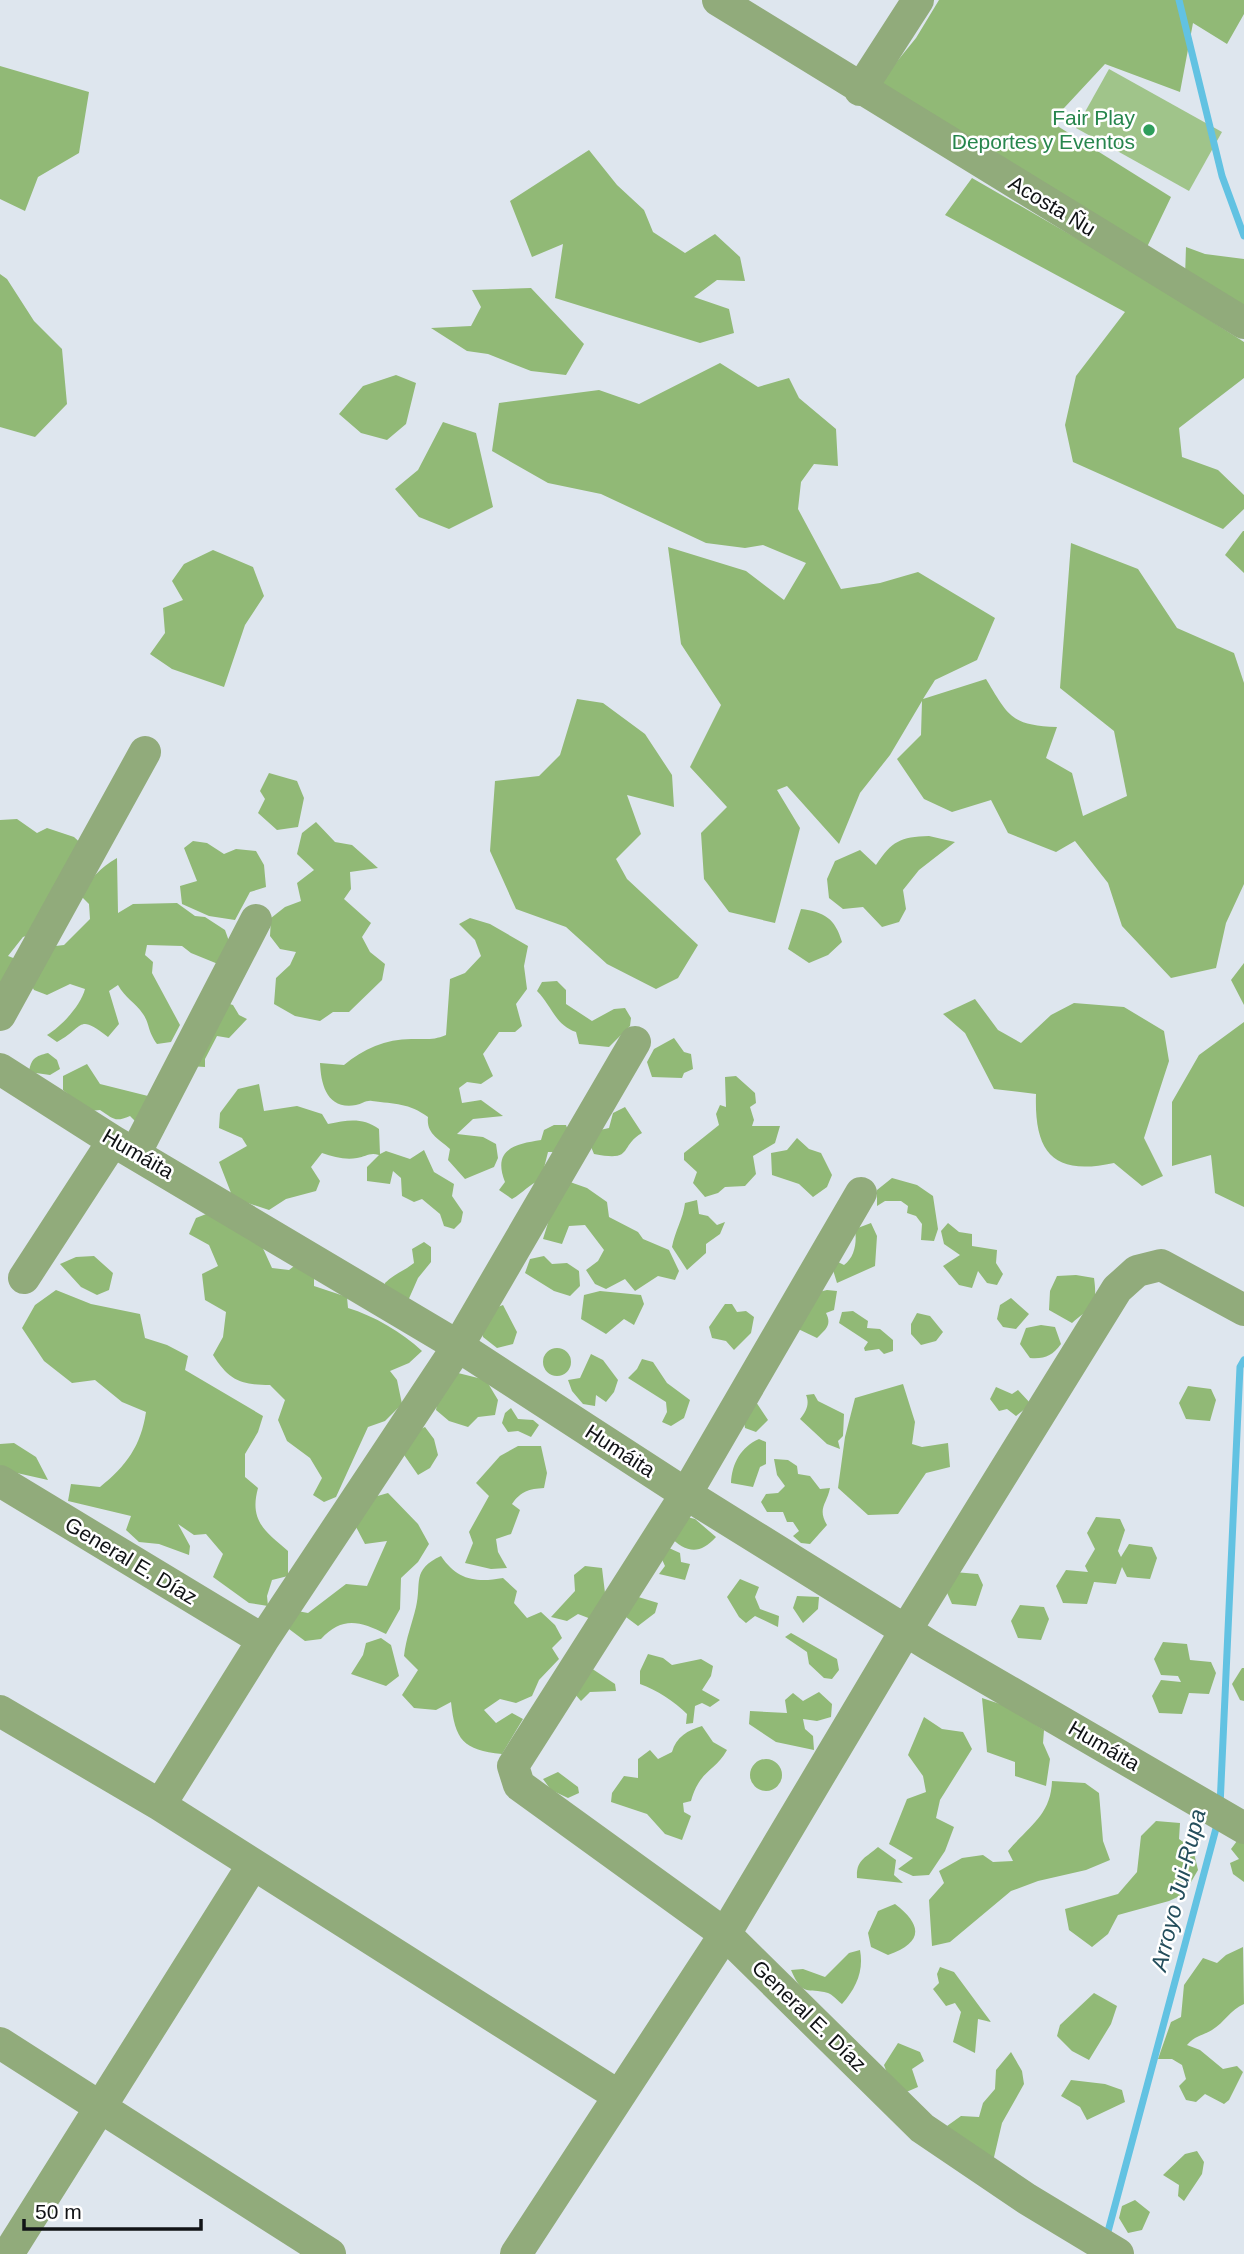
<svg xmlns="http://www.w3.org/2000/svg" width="1244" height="2254" font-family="Arial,sans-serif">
<rect width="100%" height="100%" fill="#dee6ee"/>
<path fill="#a0c48a" d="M1109,69L1222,132L1189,191L1076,128Z"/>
<path fill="#91b976" d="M939,0H1244V14L1227,44L1193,23L1180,92L1105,64L1051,122L1171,197L1147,247L877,86L916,38Z
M0,66L89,92L79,153L38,177L25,211L0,199Z
M589,150L617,185L644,210L653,232L685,253L715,234L740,257L745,281L717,280L694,297L729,309L734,333L700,343L555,298L563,244L532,257L510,201Z
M972,178L1130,269L1244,342V378L1179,428L1182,457L1218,470L1244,495V509L1223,529L1073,462L1065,425L1076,376L1125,312L945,215Z
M1186,247L1205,254L1244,259V312L1185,277Z
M0,274L7,279L34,321L62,349L67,404L35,437L0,427Z
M531,288L584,344L566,375L531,371L488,354L467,351L431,328L471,326L481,307L472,290Z
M720,363L758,387L789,378L799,398L836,429L838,466L814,464L801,482L798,509L841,589L880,583L918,572L995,618L977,660L935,680L923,699L986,679C1009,717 1011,725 1057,727L1046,758L1072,773L1083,816L1127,796L1114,731L1060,688L1071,543L1138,569L1177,628L1234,653L1244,683V884L1226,923L1216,968L1171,978L1122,926L1108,883L1075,841L1056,852L1008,833L991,800L952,812L924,799L897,759L921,735L922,701L890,755L860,793L839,844L787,786L777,790L800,828L775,923L729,912L704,879L701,833L727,807L690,767L721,705L681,644L668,547L746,571L784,600L806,563L763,545L745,548L706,543L601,494L548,483L492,451L499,403L599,390L639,404Z
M396,375L416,383L406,424L387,440L361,433L339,414L363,386Z
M443,422L476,433L493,507L449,529L419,517L395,489L418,470Z
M1243,531H1244V573L1225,555Z
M213,550L253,567L264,596L245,625L224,687L172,669L150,654L165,633L163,608L183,600L172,581L184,564Z
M577,699L603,703L645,734L672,775L674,807L627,795L641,834L616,859L627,879L698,945L678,978L656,989L607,964L566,927L516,909L490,851L495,781L539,776L560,755Z
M269,773L297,781L304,798L298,827L277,830L258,813L265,799L260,791Z
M17,819L37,833L47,828L74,837L87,849L35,933L23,937L8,956L24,962L0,987V820Z
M316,822L335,842L352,845L378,868L350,872L351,889L344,899L371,923L362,937L370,952L385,964L382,980L349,1012H333L320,1021L295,1016L274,1004L276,978L290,965L296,952L280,949L270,936L271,918L285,907L301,901L297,883L314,870L297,854L302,833Z
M929,836L955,842L919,870L903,890L906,909L899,922L882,927L863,907L843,909L829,898L827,879L835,861L860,850L876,865C892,841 900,837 929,836Z
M193,841L207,843L224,854L236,849L256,851L264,865L266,887L250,892L235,920L209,916L182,904L180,886L197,881L184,848Z
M117,858L118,913L133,904L177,903L195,916L205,917L225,930L230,944L218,964L191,953L182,946L147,945L145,955L153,962L152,973L180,1025L171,1042L157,1044C147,1030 150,1024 143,1014C135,1002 125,998 118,985L109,991L119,1024L108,1037C77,1013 85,1027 57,1042L47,1035C62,1026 81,1005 85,989L70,984L47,995L34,990L26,976L47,947L64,945L90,919L89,904L82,897C89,879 100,868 117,858Z
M801,909C824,912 835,918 842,942L828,955L809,963L788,949Z
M470,918L490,924L528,946L524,966L527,989L516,1004L522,1026L515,1032H499L483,1054L493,1076L481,1084L467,1082L459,1088L462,1103L481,1100L503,1116L473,1119L457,1134L483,1137L496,1144L498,1158L494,1167L465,1179L448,1160L450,1149C439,1139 426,1134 428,1117C409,1103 395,1104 372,1101C366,1100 362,1104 356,1105C327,1110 321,1085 320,1063L344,1065C364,1048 388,1038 415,1039C428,1039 434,1040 446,1035L450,979L465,973L481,956L475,940L459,924Z
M1244,963V1005L1231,980Z
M557,981L566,990V1004L592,1021L614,1009L625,1008L631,1018L630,1026L609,1047L579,1044L576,1032C555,1025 552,1006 537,991L542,982Z
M975,999L998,1030L1021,1043L1051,1015L1074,1003L1124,1007L1164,1031L1169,1061L1144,1138L1163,1176L1142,1186L1114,1163C1054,1176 1034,1154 1036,1094L994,1089L965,1033L943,1014Z
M223,1002L233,1005L239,1015L247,1019L229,1038L217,1036L205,1059V1067L189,1066Z
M1244,1022V1207L1215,1193L1211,1155L1172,1166V1102L1199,1055Z
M674,1038L684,1052L691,1054L693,1069L684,1073L682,1078L652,1077L647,1062L654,1049Z
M48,1053L57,1060L60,1069L50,1075L29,1072C31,1059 35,1056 48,1053Z
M87,1064L100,1084L152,1097L136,1122L130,1116C114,1123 113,1118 100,1110L89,1111L63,1090V1076Z
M736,1076L755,1093L756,1103L750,1107L754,1120L752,1126H780L775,1143L753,1156L756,1174L745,1186L725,1187L718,1193L705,1197L693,1183L697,1172L684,1160V1153L719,1125L716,1114L720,1105L726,1107L725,1077Z
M259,1084L264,1111L297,1106L322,1114L328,1124C348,1120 362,1117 379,1129L380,1154L386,1151L410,1159L424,1150L434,1172L454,1184L452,1196L463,1212L461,1222L454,1229L444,1226L440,1214L422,1199L414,1202L402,1196L401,1178L393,1171L390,1184L367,1181V1167L379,1155C369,1152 366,1157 357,1158C345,1160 334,1157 322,1153L311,1167L320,1181L316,1191L286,1199L269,1210L233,1198L219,1162L247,1146L242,1138L219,1128L220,1113L238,1089Z
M625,1107L642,1133C618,1147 635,1162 594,1154L589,1142L600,1130L609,1128L613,1113Z
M554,1125H566L570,1136L558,1152H548L541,1180C529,1184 523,1193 512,1199L499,1190L505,1182C492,1149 515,1144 541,1140L544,1130Z
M797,1138L809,1149L821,1153L832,1175L827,1187L813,1197L799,1184L772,1175L771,1153L787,1150Z
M892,1178L917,1185L933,1196L938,1229L934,1241L921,1240L922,1224L916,1216L907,1213L908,1206L901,1201H885L877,1206V1190Z
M570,1182L587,1188L607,1202L609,1217L638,1232L643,1239L669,1250L679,1271L675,1280L658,1276L635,1291L625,1279L606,1289L595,1284L586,1270L598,1261L604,1250L585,1225L569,1226L562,1244L543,1239L551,1213Z
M697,1200L699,1214L708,1216L717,1225L725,1222L720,1234L706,1244V1253L687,1270L672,1247C675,1231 683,1219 685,1203Z
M214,1211L261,1244L272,1268L289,1270L298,1263L314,1271V1286L347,1297L348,1308C374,1316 402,1332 422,1351L409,1363L390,1371L397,1380L402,1404L385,1421L368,1427L336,1497L324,1502L313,1495L322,1478L310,1458L287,1441L278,1420L285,1400L270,1385C240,1385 229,1380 213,1355L223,1337L226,1312L205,1300L202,1274L218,1266L209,1245L189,1234L196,1218Z
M871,1223L877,1236L875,1266L837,1283L833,1270L836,1261L844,1265C855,1257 857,1242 855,1229Z
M948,1223L959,1232L972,1234V1246L997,1250L996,1263L1003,1274L997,1285L987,1283L978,1271L972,1288L959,1285L943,1266L960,1255L944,1244L941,1231Z
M424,1242L431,1247V1262L418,1278L407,1303L386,1296L385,1283C394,1274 404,1271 414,1263L412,1249Z
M94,1256L113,1273L109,1290L97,1295L81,1287L60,1264L76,1257Z
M544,1256L552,1264L567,1263L579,1271L580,1286L570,1296L554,1291L525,1273L530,1259Z
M1076,1275L1094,1278C1098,1307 1092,1306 1072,1323L1049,1310L1050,1291L1057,1276Z
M56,1290L91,1304L140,1314L145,1338L167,1345L188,1356L185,1370L263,1416L258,1432L245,1454V1477L258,1488C249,1521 265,1531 288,1551V1576L272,1580L267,1596L268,1606L249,1603L213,1577L223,1554L206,1534L194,1535L178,1524L190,1546L189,1555L159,1544L139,1542L126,1530L131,1516L68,1501L71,1484L100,1487C126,1466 141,1446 146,1412L122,1402L95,1380L72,1383L44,1361L22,1328L35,1305Z
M827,1290L837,1291L834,1310L826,1313C832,1325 826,1329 817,1338L794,1327L815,1293Z
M600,1291L641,1295L644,1304L634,1325L624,1319L606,1334L581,1319L584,1295Z
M1011,1298L1029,1314L1016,1329L1003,1327L997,1319L1000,1305Z
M725,1304H732L737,1312L746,1311L754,1317L751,1333L734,1350L726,1341L712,1338L709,1327Z
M503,1305L517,1332L513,1344L497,1348L483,1337L480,1326L487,1311Z
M853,1311L868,1321L867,1328L880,1329L893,1340V1351L884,1354L879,1349L865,1351L864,1348L868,1342L839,1323L842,1312Z
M917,1313L930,1316L943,1332L936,1341L921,1345L911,1334V1324Z
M1041,1325L1055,1327L1061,1344C1052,1356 1045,1359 1030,1358L1020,1344L1026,1328Z
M543 1362a14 14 0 1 1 28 0a14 14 0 1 1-28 0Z
M591,1354L603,1360L618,1380L614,1392L606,1402L596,1395L595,1406L583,1404L572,1391L568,1380L580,1378Z
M642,1359L653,1362L667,1383L690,1400L684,1418L671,1426L662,1422L667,1412L666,1402L628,1378L637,1369Z
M454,1372L486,1380L498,1400L495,1415L478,1417L468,1427L449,1421L436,1410L440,1384Z
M903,1384L915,1422L912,1444L922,1447L948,1443L950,1467L926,1473L898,1514L868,1515L838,1488L845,1437L855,1398Z
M1188,1386L1211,1389L1216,1400L1210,1421L1186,1419L1179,1403Z
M996,1387L1012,1394L1018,1390L1031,1404L1016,1416L1007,1409L999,1411L990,1399Z
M814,1394L818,1401L844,1414L843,1436L838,1441L840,1449L827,1444L800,1419C806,1412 810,1404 806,1395Z
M756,1402L768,1420L756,1432L745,1428L743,1416Z
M511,1408L518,1419L533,1420L539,1425L531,1437L518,1431L508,1432L502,1423L505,1413Z
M425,1427L434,1439L438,1455L430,1468L418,1475L402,1452L408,1435Z
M759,1439L766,1442V1464L760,1467L753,1487L731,1483C732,1463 741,1447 759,1439Z
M14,1443L36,1457L48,1480L8,1471L0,1465V1444Z
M518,1446H541L547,1473L544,1488C529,1489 521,1491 512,1504L520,1510L511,1534L496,1539L498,1552L507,1568L491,1569L465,1563L473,1543L469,1532L489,1496L476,1483L500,1456Z
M774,1459L788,1460L797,1466L798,1474L810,1476L820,1489L830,1488C827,1504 817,1508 827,1525L810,1544L801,1543L793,1536L799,1531L793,1522H787L783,1512H767L761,1502L766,1494L778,1493L785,1486L777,1475Z
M388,1493L418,1524L429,1544L418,1562L401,1578L400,1609L386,1634C360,1621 342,1616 321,1639L305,1641L289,1629L292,1610L308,1613L346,1584L367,1586L387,1541L365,1544L355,1525L367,1499Z
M683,1516L695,1519L716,1537C700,1555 686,1553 669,1536Z
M1096,1517L1120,1519L1125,1530L1118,1551L1121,1557L1129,1544L1152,1547L1157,1558L1150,1579L1127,1577L1122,1567L1116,1584L1094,1582L1087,1604L1063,1603L1056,1586L1066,1570L1088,1572L1085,1566L1095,1549L1087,1533Z
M669,1548L680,1553L681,1562L690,1564L685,1580L659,1574L665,1566L660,1555Z
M441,1556C457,1580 476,1583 503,1578L517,1591L514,1603L527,1618L541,1612L555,1625L562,1638L552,1648L559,1659L539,1680L532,1696L516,1703L500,1699L484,1710L496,1723L512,1713L523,1719L502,1754C463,1750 455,1740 451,1702L436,1710L414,1708L402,1695L418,1670L404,1656C406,1638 412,1624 416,1607C422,1583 411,1570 441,1556Z
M585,1566L602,1568L605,1593L591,1619L578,1614L567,1621L551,1617L575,1591L574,1575Z
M954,1572L978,1574L983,1585L976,1606L952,1604L945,1588Z
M740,1579L759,1587L755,1597L760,1609L779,1616L778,1627L755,1616L746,1623L739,1617L727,1597Z
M635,1596L658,1603L655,1613L638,1626L626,1617Z
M797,1596L819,1597L818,1609L803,1623L793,1608Z
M1020,1605L1044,1607L1049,1619L1041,1640L1018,1638L1011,1621Z
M791,1633L837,1659L839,1670L832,1679L824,1678L809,1664L807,1652L785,1637Z
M381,1638L391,1645L399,1676L386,1686L351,1674L363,1655L366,1643Z
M1163,1642L1187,1644L1190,1660L1211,1662L1216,1673L1209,1694L1189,1693L1182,1714L1159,1713L1152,1696L1161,1680L1181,1682L1178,1676L1161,1675L1154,1659Z
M648,1654L663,1658L672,1665L701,1659L713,1666L711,1676L702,1690L720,1700L710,1707L702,1703L695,1706L693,1723L686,1724L687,1714C674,1701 657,1690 640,1684V1671Z
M591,1668L615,1684L616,1691L590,1692L581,1701L574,1693Z
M1242,1668H1244V1701L1240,1700L1232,1684Z
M819,1692L832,1704L831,1717L817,1721L803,1719L805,1729L813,1736L814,1750L776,1742L749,1724L750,1711L787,1713L785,1700L793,1693L803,1701Z
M982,1698L1006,1706L1044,1730L1043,1743L1050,1759L1046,1786L1015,1776V1762L987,1752Z
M924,1717L942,1729L963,1732L972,1749L940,1800L936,1818L954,1827L945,1851L929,1875L913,1876L898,1869L913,1858L889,1844L907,1799L926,1792L923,1776L908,1755Z
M702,1726L713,1742L727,1750C715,1772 700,1769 691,1801L683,1803L684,1812L691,1816L682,1840L665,1834L647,1814L611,1802L612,1793L624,1776L638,1778V1759L650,1750L658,1759L672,1752C676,1737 688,1730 702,1726Z
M750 1775a16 16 0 1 1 32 0a16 16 0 1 1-32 0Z
M558,1772L578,1787L579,1793L568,1798L551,1790L543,1779Z
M1052,1781L1085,1783L1099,1793L1103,1841L1110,1860L1086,1870L1038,1881L1011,1891L950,1942L932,1946L929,1900L944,1883L939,1871L962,1858L983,1855L993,1862L1013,1861L1008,1851C1029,1826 1051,1815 1052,1781Z
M1156,1821L1180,1823L1179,1839L1193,1849L1198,1870L1184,1894L1169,1901L1118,1915L1108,1934L1092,1947L1069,1930L1065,1909L1118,1894L1137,1872L1141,1836Z
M1240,1837L1244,1838V1882L1233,1874L1230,1863L1239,1859L1231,1849Z
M878,1847L896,1860L894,1875L903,1883L857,1878C856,1859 866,1858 878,1847Z
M895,1904C924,1926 922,1943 888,1955L871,1947L868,1933L878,1911Z
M1243,1947L1244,2004C1230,2010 1225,2022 1212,2030C1202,2036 1196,2035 1187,2045L1200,2050L1223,2069L1237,2066L1243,2072L1229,2100L1224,2104L1205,2094L1196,2102L1186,2100L1179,2086L1186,2079L1182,2065L1172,2059H1158L1171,2022L1181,2017L1184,1985L1203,1958L1217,1963L1226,1955Z
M860,1950C864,1971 856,1988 842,2004C838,2001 832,1994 828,1993C807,1987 803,1998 791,1970L803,1969L825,1977L849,1953Z
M940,1967L954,1972L991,2022L978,2019L975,2053L953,2042L961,2012L955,2003L946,2006L933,1989L939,1983L937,1974Z
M1094,1993L1117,2006L1111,2024L1089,2060L1072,2051L1057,2036L1060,2025Z
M898,2043L920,2052L924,2061L912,2069L918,2087L904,2093L891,2084L884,2065Z
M1011,2052L1022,2071L1024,2084L1002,2123L991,2170L947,2126L961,2116L979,2117L983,2103L995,2089L996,2070Z
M1071,2080L1105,2084L1122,2090L1125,2102L1087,2120L1080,2107L1061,2096Z
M1197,2151L1204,2162L1202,2174L1184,2201L1178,2196L1179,2185L1163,2175L1185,2154Z
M1135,2200L1150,2212L1142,2230L1128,2233L1119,2218L1122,2206Z"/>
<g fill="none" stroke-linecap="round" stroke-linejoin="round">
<path stroke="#62c2e2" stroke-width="7" d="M1179,0L1222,176L1244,236
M1220,1806L1240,1367L1244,1360
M1106,2239L1218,1821"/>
<path stroke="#91ab7b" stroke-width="32" d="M718,0L1244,323
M860,90L918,0
M0,1015L145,752
M0,1069L113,1141L458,1346L686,1494L929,1645L1244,1828
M136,1152L256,920
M861,1193L686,1494L513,1766L519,1785L725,1934L922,2128L1027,2199L1118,2254
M24,1278L113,1141
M0,1481L263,1640
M0,1711L160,1805L619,2096
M160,1805L263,1640L458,1346L635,1042
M0,2043L330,2254
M8,2254L252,1866
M516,2254L725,1934L906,1630L1117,1289L1137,1271L1161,1265L1244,1310"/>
</g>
<circle fill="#2e9e5b" stroke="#fff" stroke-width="2.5" cx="1149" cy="130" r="7"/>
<g text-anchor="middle" stroke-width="5" stroke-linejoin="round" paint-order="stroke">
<g font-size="21" fill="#27864d" stroke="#fff" text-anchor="end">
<text x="1135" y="125">Fair Play<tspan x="1135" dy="24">Deportes y Eventos</tspan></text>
</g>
<g font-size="21" fill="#111316" stroke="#fff">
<text transform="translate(1052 206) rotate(31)" y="7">Acosta Ñu</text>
<text transform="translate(138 1154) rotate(30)" y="7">Humáita</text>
<text transform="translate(620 1451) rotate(33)" y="7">Humáita</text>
<text transform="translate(131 1561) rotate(31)" y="7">General E. Díaz</text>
<text transform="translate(1104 1746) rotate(30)" y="7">Humáita</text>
<text transform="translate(809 2016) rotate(44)" y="7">General E. Díaz</text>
</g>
<g font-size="23" font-style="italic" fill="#244e5c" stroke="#fff">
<text transform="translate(1178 1890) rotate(-76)" y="8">Arroyo Jui-Rupa</text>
</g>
</g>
<path d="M24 2219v10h177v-10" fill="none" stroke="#111316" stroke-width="3.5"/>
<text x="35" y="2219" font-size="21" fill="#111316" stroke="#ffffff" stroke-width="5" paint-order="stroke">50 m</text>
</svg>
